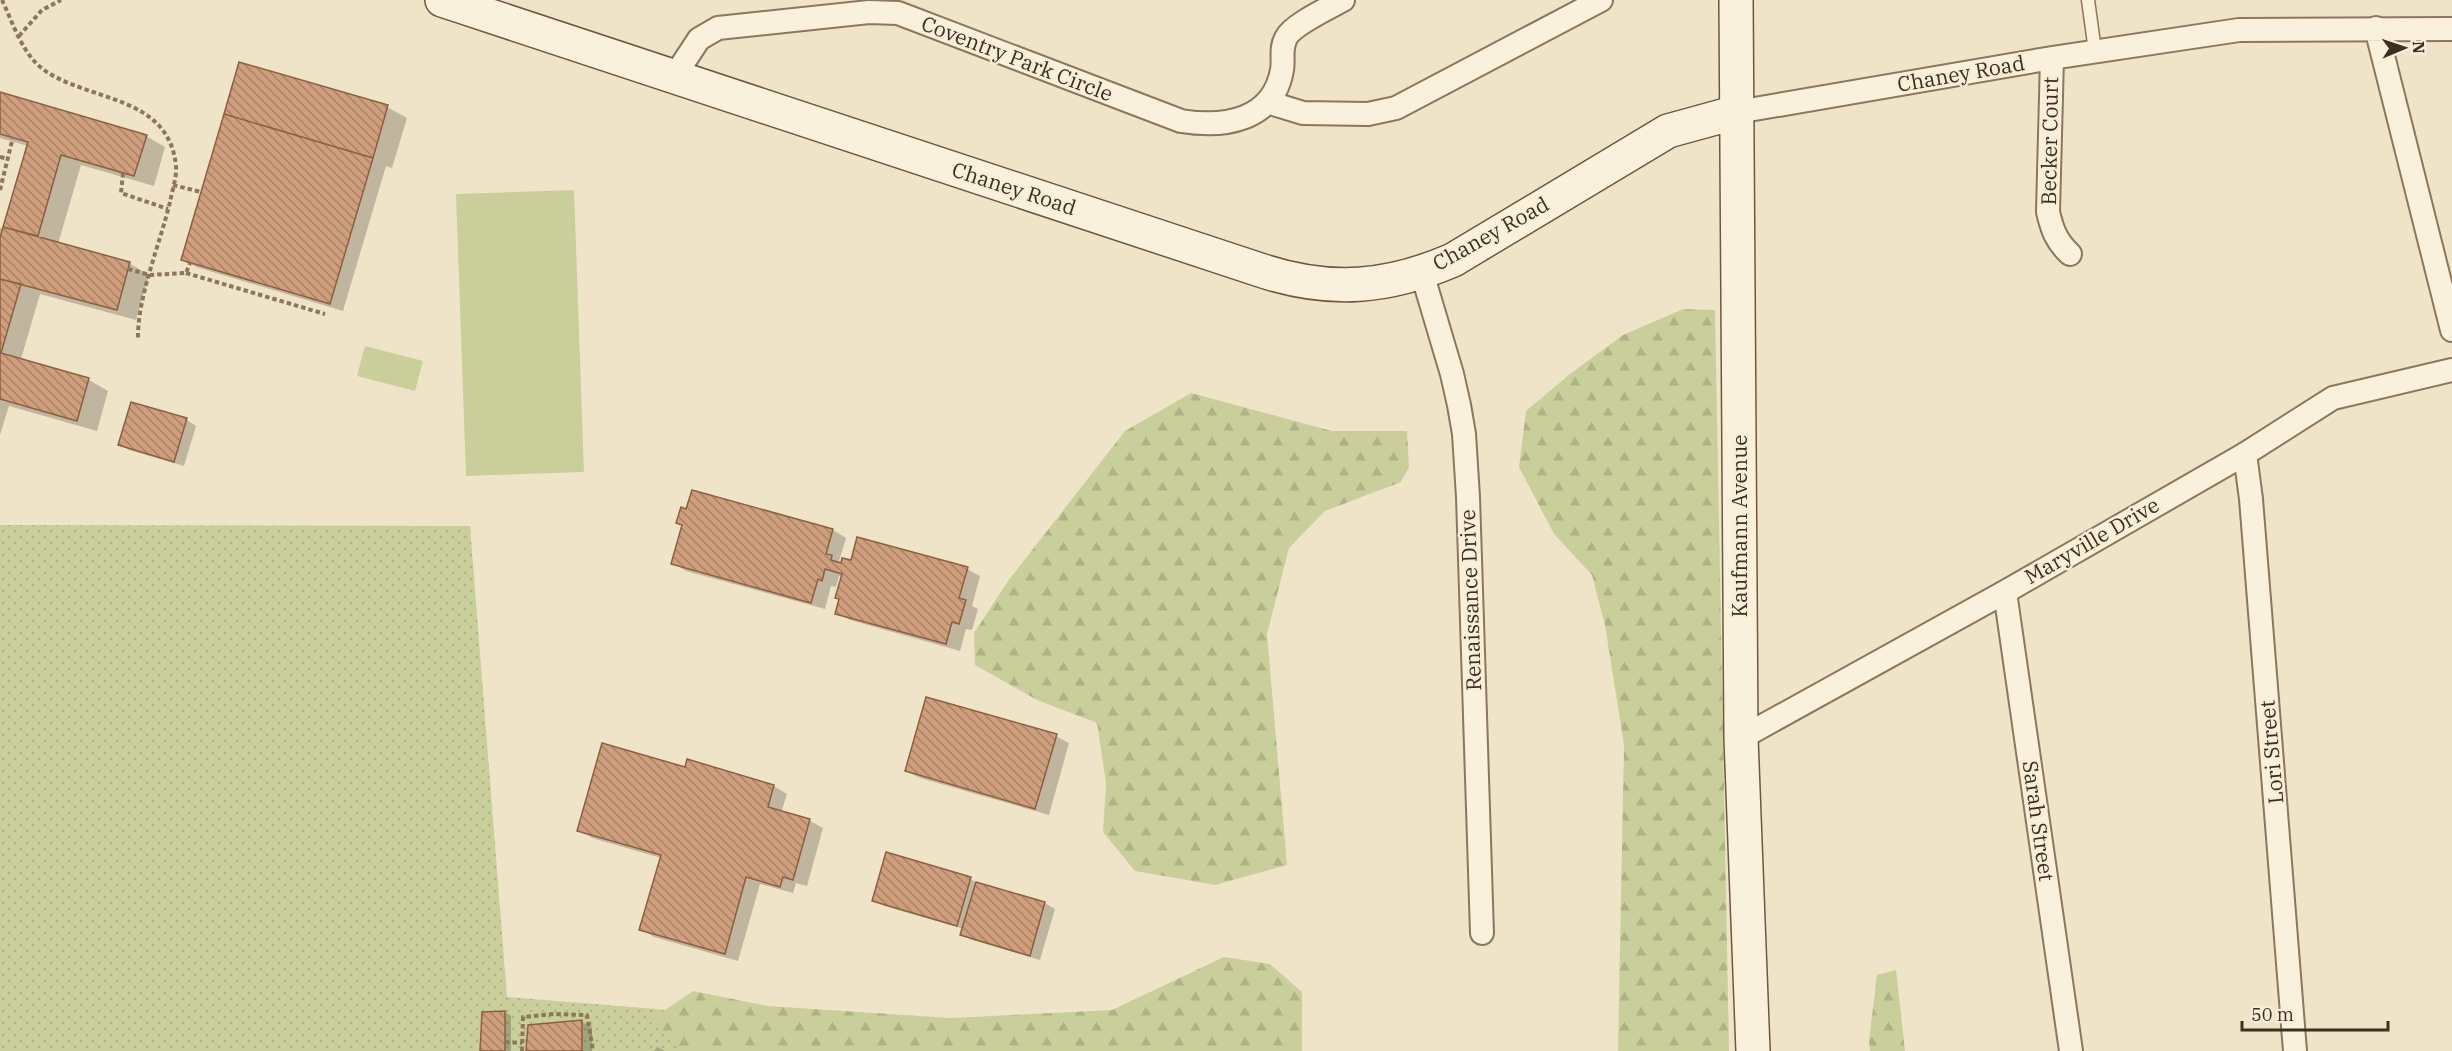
<svg xmlns="http://www.w3.org/2000/svg" width="2452" height="1051" font-family="'IBM Plex Serif',serif">
<defs>
<pattern id="grass-dots" width="8" height="8" patternUnits="userSpaceOnUse" patternTransform="scale(1.5)"><rect width="8" height="8" fill="#c9cf9b"/><path d="M2 2h.1M6 6h.1" fill="none" stroke="#aeb285" stroke-width="1.8" stroke-linecap="round"/></pattern>
<pattern id="forest-firs" width="22" height="20" patternUnits="userSpaceOnUse" patternTransform="scale(1.5)"><rect width="22" height="20" fill="#c9cf9b"/><path d="M5 1l3.5 6h-7zM16 11l3.5 6h-7z" fill="#aeb285"/></pattern>
<pattern id="building-back-hatch" width="6" height="6" patternUnits="userSpaceOnUse" patternTransform="scale(1.5)"><rect width="6" height="6" fill="#cf9f7d"/><path d="M-1 5l2 2M0 0l6 6M5-1l2 2" fill="none" stroke="#a98266"/></pattern>
</defs>
<rect width="100%" height="100%" fill="#f0e4c8"/>
<path fill="url(#grass-dots)" d="M0,525L470,526L507,997L1175,1051H0Z"/>
<path fill="url(#forest-firs)" d="M1683,309L1715,310L1729,1051H1618L1624,745L1605,625L1592,575L1554,534L1519,467L1526,411L1570,374L1623,335Z
M1191,393L1332,431H1407L1409,467L1401,482L1325,511L1289,548L1267,634L1287,865L1215,885L1135,871L1103,832L1106,783L1097,723L1037,700L975,665L974,633L1008,581L1125,431Z
M1224,957L1270,964L1302,992V1051H685L649,1021L693,991L768,1006L950,1018L1112,1010Z
M1896,970L1905,1051H1870L1869,1041L1877,975Z"/>
<path fill="#c9cf9b" d="M574,190L584,472L466,476L456,194Z
M365,346L423,361L415,391L357,376Z"/>
<path fill="#0003" d="M0,93L146,136L165,147L154,186L81,165L58,244L129,263L149,275L136,320L40,294L21,359L89,380L108,391L97,431L9,406L0,435V228L4,229L28,146L0,138Z
M387,107L407,118L392,168L386,166L343,311L196,267L183,260Z
M132,403L187,420L196,426L184,466L129,450L119,444Z
M833,530L846,538L839,561L842,563L967,569L980,576L972,606L978,609L972,630L966,629L960,651L850,620L837,613L842,577L839,576L836,587L831,586L825,609L686,571L673,563Z
M1056,736L1069,743L1049,815L920,778L906,771Z
M686,769L774,786L787,794L781,813L810,821L823,828L807,886L796,883L793,893L760,884L738,961L654,937L641,929L661,858L592,838L579,830Z
M970,879L980,884L1045,903L1055,909L1040,960L972,940L962,935L964,929L884,906L874,900Z
M505,1012L511,1016V1051H482Z
M582,1022L592,1027V1051H528L529,1026Z
M657,1047L663,1050L664,1051H654Z"/>
<path fill="url(#building-back-hatch)" stroke="#8d5f41" stroke-width="1.5" d="M239,62L388,105L373,158L224,114Z
M0,92L147,135L134,176L61,155L38,236L3,227L28,142L0,134Z
M224,114L373,158L330,304L181,260Z
M3,227L130,262L117,310L0,279V238Z
M0,279L21,284L1,353L89,378L77,421L0,399Z
M131,402L187,418L174,462L118,445Z
M692,490L833,529L826,554L832,555L831,560L841,563L842,558L851,560L857,537L968,567L959,598L966,600L959,624L952,622L946,644L835,614L839,599L835,598L842,574L825,569L822,581L818,579L811,603L671,564L682,525L676,523L681,507L686,509Z
M926,697L1057,734L1035,809L905,771Z
M602,743L685,767L687,759L774,785L768,807L810,819L793,880L783,877L780,887L746,877L725,954L639,930L661,855L577,831Z
M886,852L971,877L957,926L872,901Z
M976,882L1045,902L1030,956L960,935Z
M505,1011V1051H480L482,1012Z
M582,1020V1051H526L528,1025Z"/>
<g fill="none" stroke-linecap="round" stroke-linejoin="round">
<g stroke="#8d765c" stroke-width="15">
<path id="lane" d="M2088,0L2095,51"/>
</g>
<g stroke="#8d765c" stroke-width="26">
<path id="street" d="M2376,28L2452,330
M2052,58L2048,212C2052,229 2056,241 2070,254
M674,77L699,39L718,28L869,12L898,13L1181,121C1224,128 1273,121 1282,70C1284,59 1280,49 1286,38C1292,25 1329,8 1343,0
M1267,102L1303,113L1368,114L1396,108L1601,0
M1737,112L2052,58L2239,30L2452,29
M1422,273L1452,374L1459,405L1464,434L1468,497L1482,933
M2245,454L2251,499L2295,1051
M2005,592L2071,1051
M1741,738L2005,592L2245,454L2333,398L2452,370"/>
</g>
<g stroke="#6f573f" stroke-width="36">
<path id="secondary" d="M442,0L1263,271C1331,293 1388,288 1453,260L1668,131L1737,112
M1736,0L1741,738L1753,1051"/>
</g>
<path stroke="#8d765c" stroke-width="4" stroke-dasharray="4.5 3" stroke-linecap="butt" d="M2,0C13,23 22,54 44,70C90,102 169,95 176,166C177,177 172,191 170,202C160,244 137,298 138,339
M19,36L42,10L61,0
M0,157L9,159
M123,173L121,193L168,209
M173,185L201,192
M0,190L13,137
M128,269L150,275L186,273L190,263
M186,273L325,314
M505,1042L522,1043
M522,1051L523,1017L554,1014L587,1015L593,1051"/>
<use href="#lane" stroke="#faf1dc" stroke-width="12"/>
<use href="#street" stroke="#faf1dc" stroke-width="22"/>
<use href="#secondary" stroke="#faf1dc" stroke-width="33"/>
</g>
<g text-anchor="middle" stroke-width="5" stroke-linejoin="round" paint-order="stroke">
<g font-size="21" fill="#3d2e20" stroke="#f7eed8">
<text transform="translate(1017 59) rotate(21)" y="7">Coventry Park Circle</text>
<text transform="translate(1961 74) rotate(-10)" y="7">Chaney Road</text>
<text transform="translate(2050 141) rotate(-89)" y="7">Becker Court</text>
<text transform="translate(1014 189) rotate(18)" y="7">Chaney Road</text>
<text transform="translate(1491 234) rotate(-29)" y="7">Chaney Road</text>
<text transform="translate(1740 526) rotate(-90)" y="7">Kaufmann Avenue</text>
<text transform="translate(2092 541) rotate(-30)" y="7">Maryville Drive</text>
<text transform="translate(1471 600) rotate(-92)" y="7">Renaissance Drive</text>
<text transform="translate(2272 752) rotate(-95)" y="7">Lori Street</text>
<text transform="translate(2038 821) rotate(82)" y="7">Sarah Street</text>
</g>
</g>
<g transform="translate(2404 48) rotate(88)" stroke="#f7eed8" stroke-width="4.5" paint-order="stroke">
<path d="M0-4.5L10 22L0 15L-10 22Z" fill="#3d2e20"/>
<text y="-9" font-size="16" font-weight="bold" text-anchor="middle" fill="#3d2e20">N</text>
</g>
<path d="M2242 1021v9h146v-9" fill="none" stroke="#3d2e20" stroke-width="3"/>
<text x="2251" y="1021" font-size="18" fill="#3d2e20" stroke="#f7eed8" stroke-width="4.5" paint-order="stroke">50 m</text>
</svg>
